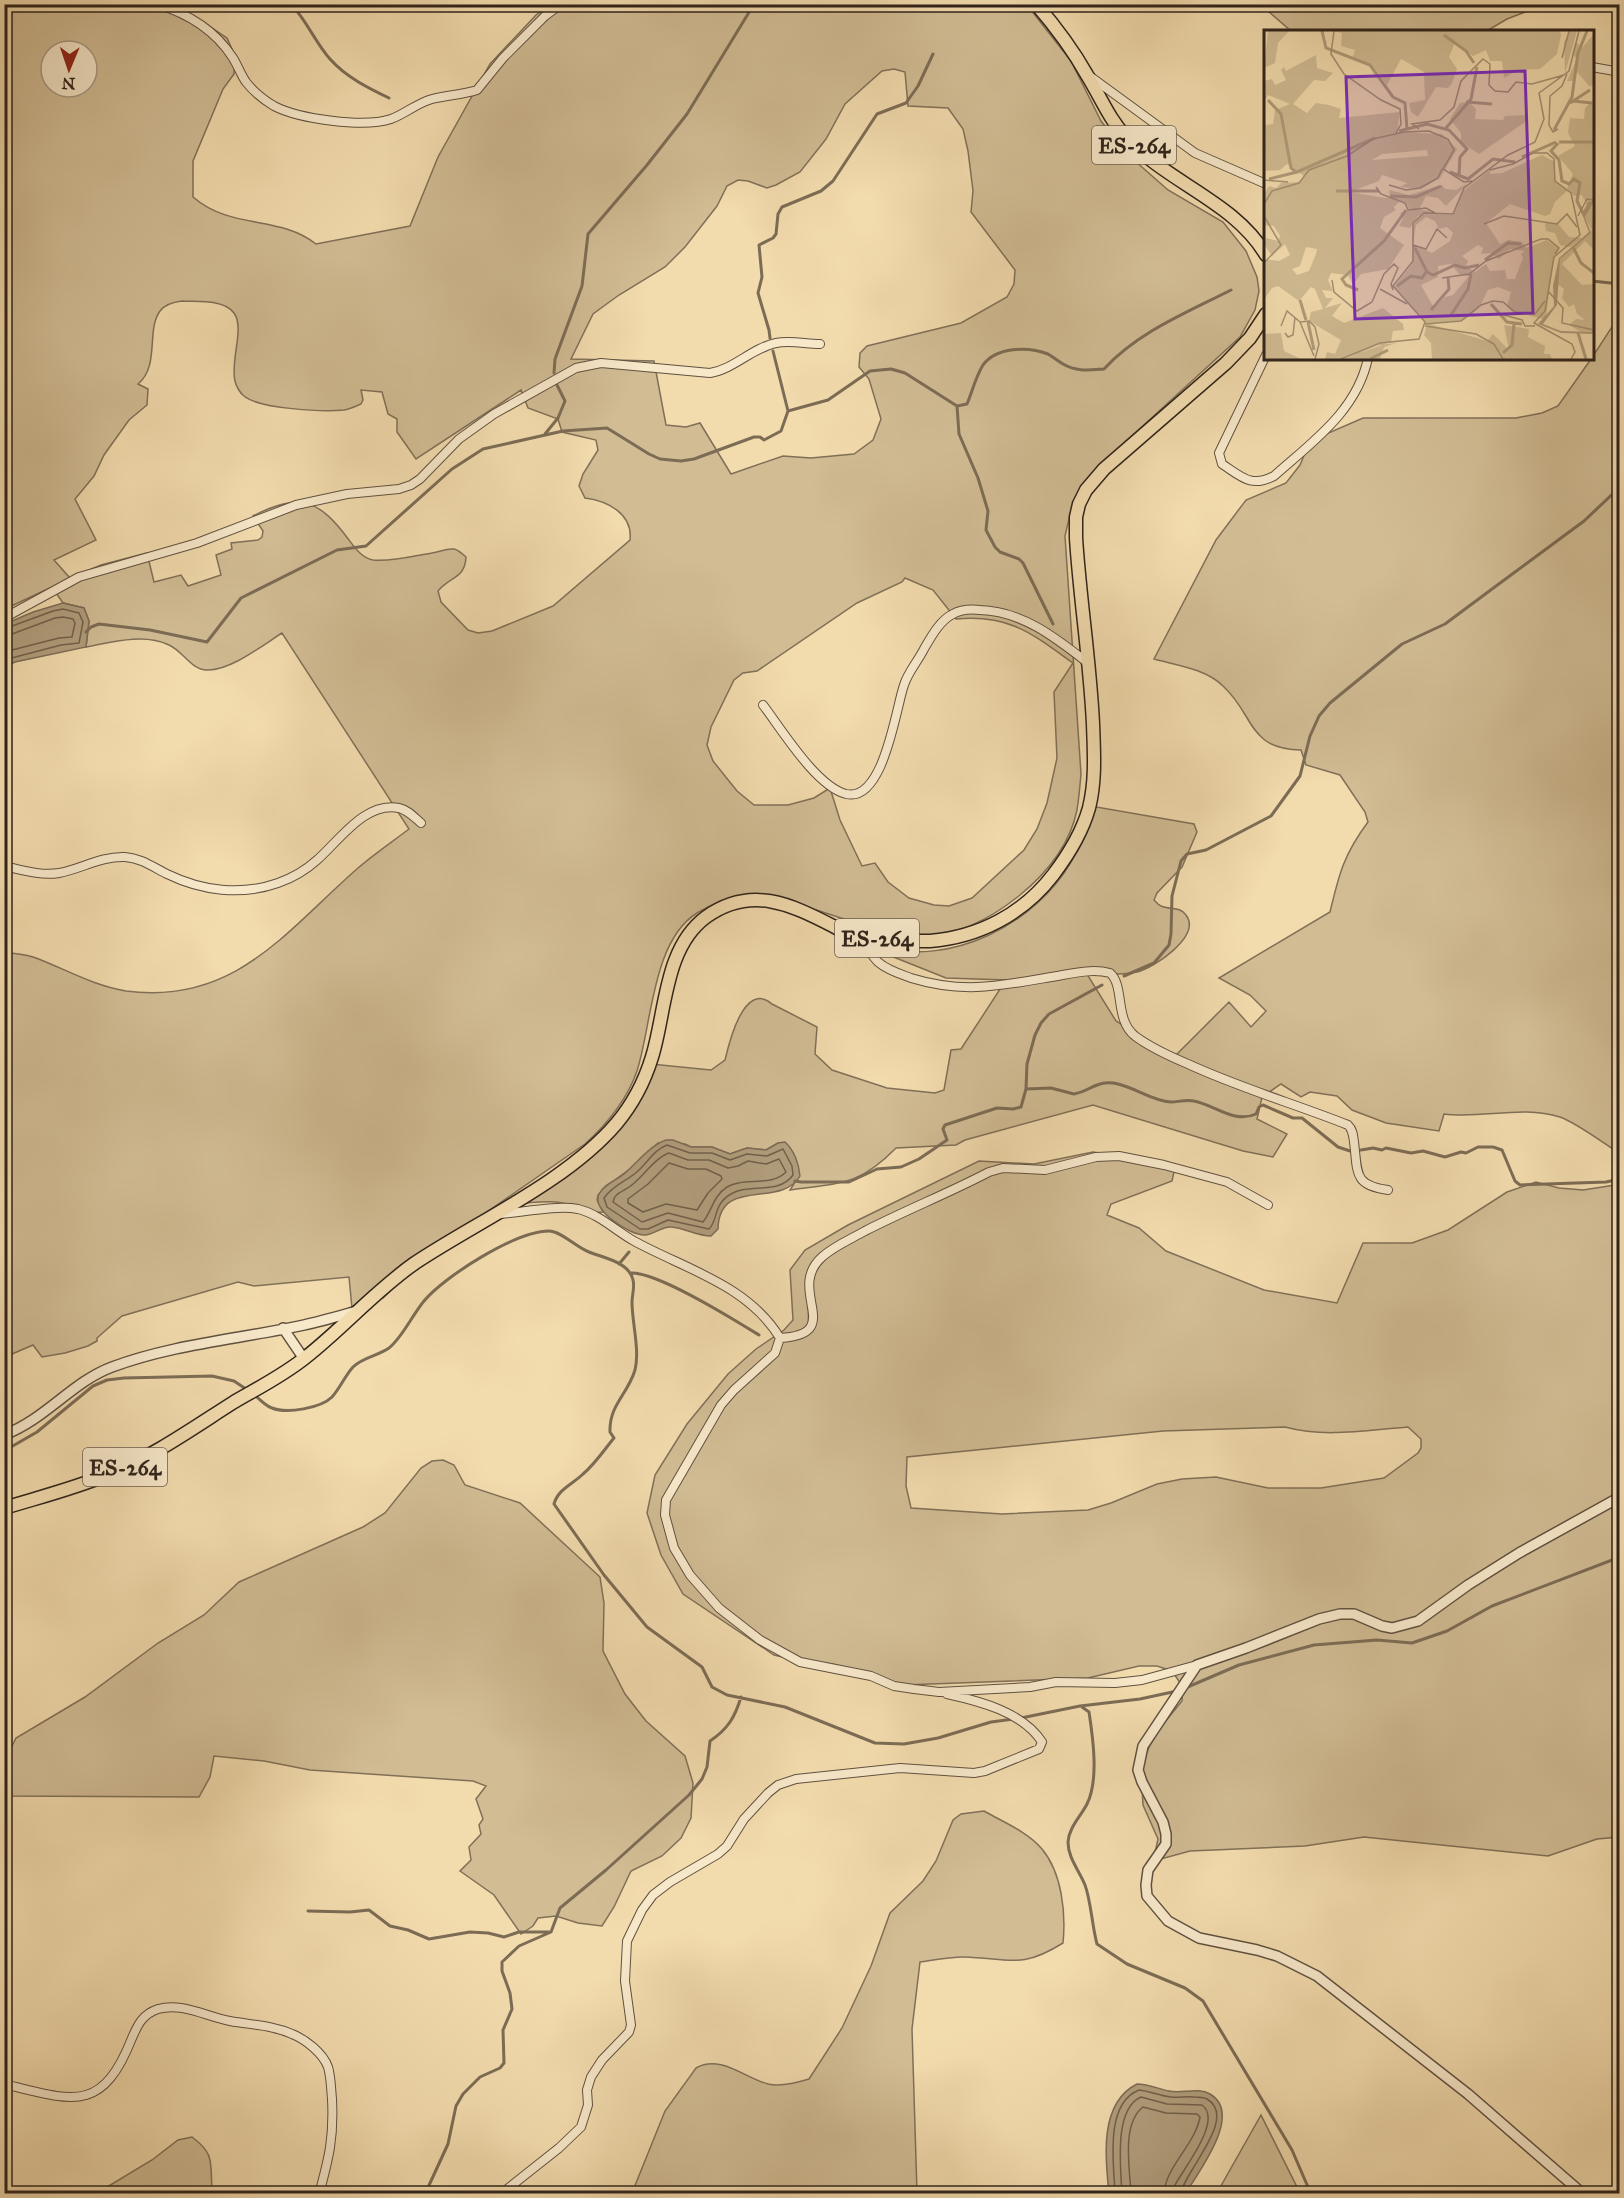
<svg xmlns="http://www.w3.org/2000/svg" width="1624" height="2198" font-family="'IM FELL Great Primer',serif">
<rect width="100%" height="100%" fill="#f2dbad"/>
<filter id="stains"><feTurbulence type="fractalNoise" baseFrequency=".00333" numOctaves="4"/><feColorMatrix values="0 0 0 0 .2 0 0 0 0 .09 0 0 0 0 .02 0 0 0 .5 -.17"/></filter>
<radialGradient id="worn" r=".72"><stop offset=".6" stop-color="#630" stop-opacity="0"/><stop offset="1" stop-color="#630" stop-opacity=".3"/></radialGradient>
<path fill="#d1bc94" stroke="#807058" stroke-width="1.5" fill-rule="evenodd" d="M5,5H148L200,20L227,38L235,56L234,74L223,89L193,161V197C231,230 280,215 316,244L410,226L438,157L490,64L536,15L551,5H1027L1071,61L1101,121L1126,153L1168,190L1223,222L1246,251L1257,277L1259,291L1255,310L1240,337L1111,455L1086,481L1072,506L1065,536L1081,774C1080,785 1079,798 1077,810C1070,844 1047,873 1020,895C994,916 960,935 926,935C885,936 846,919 807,907C794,903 780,903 767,901C758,900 748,896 740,897C726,898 709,906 697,913C652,941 652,1024 637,1071C627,1100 607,1124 585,1144L471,1223L415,1266L383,1298L376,1297L352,1308L349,1277L254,1286L238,1282L122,1316L97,1338V1341L88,1346L65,1353L42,1357L33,1345L5,1357L4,952C15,954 26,954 36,958C65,969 94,986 126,991C235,1005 286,931 358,868C374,854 392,842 409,829L282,633C263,645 230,671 207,670C191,670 183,651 169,645C144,633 112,642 86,647L89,621L84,608L63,603L52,587L5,609ZM51,51H87V87H51ZM894,69L905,72L908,106L948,108L963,129L968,151L973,191L971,212L1015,270L1014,284L1007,297L961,323L867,346L860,353L859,367L869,379L881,419L873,440L854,454L811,458L783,456L731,474L700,423L686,427L666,425L654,361L571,359L593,314L619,295L665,267L685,247L717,206L727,186L738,180L748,181L767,188L776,185L800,172L826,139L845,104L882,71ZM182,301C197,302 224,299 234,313C245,328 230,361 235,381C236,386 240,393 244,396C259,409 324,412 344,410C350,409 356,406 361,404L363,400L361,390L382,392L388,414L397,419V432L416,459L521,390L528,408L558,419L562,432L596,440L598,450L583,474L579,486L585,498C608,501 633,514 630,540L553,606L492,631L478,633L468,630L441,602L438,591C450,576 465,579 466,557C462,554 459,550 454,549C446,548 440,552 432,553C414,556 391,562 373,560C362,558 355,548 349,540C319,499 299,492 253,516L263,531L262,537L258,540L231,543L232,549L216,555L221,575L188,586L181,575L154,582L147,553L101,565L70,578L54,560L96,540L75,499L94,476L104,455L129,420L147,405L148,389L138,384C160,366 146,330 160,311C165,304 174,302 182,301ZM905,578L933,590L956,619C1010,614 1032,634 1073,663L1054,692L1057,758L1047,803L1037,829L1024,850L972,898L949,906L934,905L909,898L888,882L875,863L862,866L840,820L830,788L814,798L788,805H754L737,791L713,761L707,745L711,727L734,680L743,673L757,671L857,603L902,582Z
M1261,5H1543L1507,19L1485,32L1291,31Z
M1619,316V1153C1603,1143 1577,1123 1560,1117C1522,1105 1482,1119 1444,1114L1439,1131L1386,1123L1352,1110L1337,1096L1310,1092L1301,1097L1281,1084L1262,1097L1257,1119L1287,1134L1273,1157L1243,1151L1093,1105L965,1140L956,1145L896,1148C859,1186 840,1183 790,1190L799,1176C798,1163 795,1152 785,1143H778L766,1150L747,1148L730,1154L712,1147H691L685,1144L658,1143L634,1166L605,1187L598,1195L597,1200L603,1212C585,1214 586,1209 571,1205C556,1200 539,1202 524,1203L595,1150L651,1064L711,1070L725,1060C729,1043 744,980 772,1004L817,1027L815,1054L832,1070L887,1088L935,1093L944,1090L951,1050L961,1049L1006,980L946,978L876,950L878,946C950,968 1035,924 1071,862C1076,853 1083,843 1086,833C1088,824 1089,815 1091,806L1194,824L1197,832L1182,867L1157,893L1154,900C1156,902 1158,905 1161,906C1170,910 1180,906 1186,915C1202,936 1154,968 1137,972C1119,976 1102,973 1085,971L1116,1021L1173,1058L1229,1002L1251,1027L1266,1011L1250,995L1219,978L1330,912C1339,874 1344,854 1368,822L1365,812L1340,775L1306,765L1301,750C1247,749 1255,715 1223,686C1206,669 1176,665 1154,659L1216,540L1246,500L1286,483L1300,465L1310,441L1363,418H1516L1542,413L1558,406L1591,359L1592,358L1593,356Z
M1093,1152L1166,1164L1175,1167L1172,1181L1111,1204L1107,1215L1139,1228L1166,1251L1264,1290L1337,1303L1363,1243H1412L1448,1230L1507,1192L1536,1182L1559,1188L1583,1190L1615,1185L1619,1183V1837L1597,1839L1548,1856L1364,1837L1305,1846L1190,1851L1150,1862L1154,1857L1158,1839L1143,1805L1141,1769L1149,1747L1160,1728L1182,1701L1183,1687L1172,1671L1157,1666H1139L1088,1678L904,1685L833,1664L795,1660L774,1655L683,1594L661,1555L647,1513L655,1475L687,1424L728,1374L756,1349L784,1330L793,1320L790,1270L805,1250L848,1225L979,1161L1034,1164ZM1285,1427C1325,1438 1367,1430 1408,1427L1421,1439V1448L1418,1453L1384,1478L1321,1488H1268L1216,1477L1182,1479L1157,1484L1111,1503L1088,1510L1002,1514L911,1508L906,1486L907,1457L1163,1431Z
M443,1460L454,1465L465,1485L520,1503L600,1577L604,1603L603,1651L625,1694L646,1721L685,1756L693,1783L691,1818L681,1838L662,1856L631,1871L614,1907L602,1926L578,1923L556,1916L538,1918L533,1926L521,1934L494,1895L460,1871L471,1860L469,1847L481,1834L479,1825L483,1819L476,1799L486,1786L473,1781L310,1770L264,1761L214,1756L210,1777L199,1797L5,1796V1760L16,1738L85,1697L158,1643L204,1615L239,1582L363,1527L385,1513L421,1468L432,1461Z
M984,1811C1003,1822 1028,1832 1042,1849C1062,1873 1066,1913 1063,1943C1020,1970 1009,1958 963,1957C949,1957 934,1960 920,1962L912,2029L917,2193H632L665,2111L696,2068C720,2054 745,2078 768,2084C781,2087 796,2083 809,2079L842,2028L871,1966L890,1913L923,1881L936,1861L953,1820L961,1814Z
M1261,2115L1300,2193H1217Z
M192,2137C215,2154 210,2162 212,2189L211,2193H97L152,2160L178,2140Z"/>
<path fill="#b09c7b" stroke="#7c6c55" stroke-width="1.5" d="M63,603L84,608L89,621L86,647L15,662L5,667V624L33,612Z
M666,1140H673L691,1147H712L730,1154L747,1148L766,1150L778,1143L785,1142C794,1150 799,1164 800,1176C781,1209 719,1176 718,1229L711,1236C697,1236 685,1228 671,1227C662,1226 654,1235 645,1235C631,1236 590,1210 599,1194C605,1183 616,1181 624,1174C637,1163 649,1146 666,1140Z
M1137,2084C1149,2084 1158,2089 1169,2091C1182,2094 1198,2087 1210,2094C1244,2114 1198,2172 1186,2193H1109C1105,2158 1099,2103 1137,2084Z"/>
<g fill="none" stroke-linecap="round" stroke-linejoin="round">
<path stroke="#70604b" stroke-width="1.5" d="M4,629L53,611L63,609L79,613L83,622L79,643L61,645L4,660
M4,637L55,618L63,617L73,619L75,623L72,637L59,638L4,652
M667,1145L690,1153H712L730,1160L747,1154L767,1156L783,1149L792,1166L793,1175C779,1195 749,1183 731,1194C713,1204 718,1221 709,1229L668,1220L648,1229H640L607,1207L604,1198C613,1185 627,1181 638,1171C648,1162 654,1150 667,1145Z
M669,1153L688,1160H709L728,1168L738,1166L748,1161L766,1164L779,1159L786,1172C772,1187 743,1177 727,1187C713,1196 712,1211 703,1222L668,1213L642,1222L613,1202C614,1192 626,1191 633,1184C644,1175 655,1158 669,1153Z
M669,1163L688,1169H706L721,1176L722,1179L708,1193L697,1210L666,1204L643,1212L628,1203V1199L648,1184Z
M1115,2194C1114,2164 1104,2104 1139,2090C1150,2091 1160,2096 1171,2097C1178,2098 1186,2096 1194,2097C1198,2097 1203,2097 1207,2099C1239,2118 1183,2172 1181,2194
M1122,2194C1121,2170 1113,2109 1141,2097L1167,2104L1202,2105C1223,2120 1184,2168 1175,2185L1173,2194
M1131,2194C1130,2169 1121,2124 1143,2107L1166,2113L1197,2114L1200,2117C1195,2145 1165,2167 1164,2194"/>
<path stroke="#7c6c55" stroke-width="3" d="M291,4C307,21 315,42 330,59C346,77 368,88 389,98
M1592,281L1620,284
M770,338L769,330L758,293L762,277L759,245L773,238L776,234L778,214L782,207L821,191L833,181L877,114L906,103L918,86L933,54
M554,373L555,359L582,286L588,234L647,165L687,114L751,9
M957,406L959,434L978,478L988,511L986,530L995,547L1000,552L1019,559L1023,563L1053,624
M788,411L828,400L870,371L891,369L905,373L957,406L967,404C972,392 976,376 983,365C996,347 1028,346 1048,354C1053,357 1058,361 1063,364C1077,372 1089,370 1104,369C1138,332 1186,313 1231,290
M545,434L558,418L565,401L557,385
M86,632L91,627L99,624L150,630L207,642L241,598L337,550L366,546L452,469L483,449L563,431L607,428L649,454L660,459L681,461L694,459L754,437H760L764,440L781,431L788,411L773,351
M1124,976L1154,963L1169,945L1171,934L1172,896L1181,861L1187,854L1206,850L1271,816L1300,776L1310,736L1319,716L1330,703L1402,644L1445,624L1488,592L1584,521L1620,487
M1026,1089L1051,1088L1074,1094C1091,1091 1097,1079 1118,1084C1136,1088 1152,1101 1171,1102C1179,1102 1186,1099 1194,1101C1215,1105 1234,1124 1256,1114L1259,1107L1263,1105L1293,1118H1302L1338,1147L1350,1151
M1361,1150L1373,1148L1382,1150L1386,1148L1411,1153L1423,1151L1445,1157L1461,1152L1466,1153L1478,1147H1493L1502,1150L1515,1181L1520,1185L1606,1182L1620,1179
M795,1181L801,1182H849L877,1169L901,1167L919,1159L947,1140L943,1129L945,1125L997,1108L1013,1109L1021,1107L1026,1089L1027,1064L1035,1035L1041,1023L1049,1014L1102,985
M619,1264L629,1252
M631,1273C658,1272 733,1319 759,1335
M254,1395C260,1399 265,1406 272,1408C287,1414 321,1408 332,1397C340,1388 345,1376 353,1367C363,1357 378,1356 389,1348C402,1338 413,1314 424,1301C445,1276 516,1231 549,1231C561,1231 577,1248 589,1252C604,1258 629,1262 633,1280C635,1287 632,1295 632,1302C632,1323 640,1350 635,1370C628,1394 609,1405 610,1432L614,1438C604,1450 595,1464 583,1474C573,1484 558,1489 554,1504L604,1575L647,1627L702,1667L712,1687L727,1695L785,1707L875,1743L904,1744L938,1738L991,1722L1014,1719
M4,1451L37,1432L93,1386L107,1380L124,1378L212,1376L234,1381L249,1391
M1183,1689L1239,1665L1314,1645L1377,1640L1412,1643L1447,1631L1492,1606L1620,1557
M1082,1707L1089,1712C1093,1738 1099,1780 1087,1804C1081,1816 1069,1827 1068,1842C1068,1858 1079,1870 1085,1885C1091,1901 1092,1926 1097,1944L1127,1964L1185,1988L1203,2001L1292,2150L1311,2194
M1021,1718L1080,1706L1140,1699L1177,1691
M308,1911L350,1912L369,1910L390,1926L408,1930L429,1939L470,1932L488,1933L504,1937L519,1932H549
M425,2194L448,2144L456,2106L463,2094L480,2077L500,2068L504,2063L503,2030L512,2009L510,1993L502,1971V1962L519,1946L551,1932L560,1908L606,1870L689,1795L702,1779L707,1767L710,1741C728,1729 735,1717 741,1697"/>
<g stroke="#605140" stroke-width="10">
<path id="minor" d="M156,4C187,13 215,30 233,58C238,66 241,75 246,82C253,91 264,100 274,106C299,119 364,128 391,119C405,114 417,103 432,99C447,95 462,95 477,90L503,58L545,16L561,4
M1592,67L1620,72
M1091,77L1195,153L1266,184
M1266,355L1219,453L1222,464C1242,477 1251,488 1274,476C1312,442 1357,411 1368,358
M4,618L79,577L197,543L296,505L347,494L399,489L411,485L420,479L459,439L494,414L576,368L601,363L710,373C734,369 752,348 776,343C790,340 806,344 820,344
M763,705C782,730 816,786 846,794C884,803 896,707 904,685C908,672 918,661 924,649C931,637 940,620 953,614C960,610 971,609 980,610C1022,611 1056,638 1088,663
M4,866C22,870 41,876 59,873C81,869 101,856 125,857C141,858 153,867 167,874C202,891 241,896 278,883C292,878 306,870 317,860C339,841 365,801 399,808C408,810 414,817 421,823
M861,940C867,947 872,956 878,962C887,970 900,974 911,978C963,994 999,986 1051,977C1070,974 1091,968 1110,973C1125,986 1114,1019 1135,1036C1151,1048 1169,1056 1188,1064C1240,1088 1295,1104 1348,1125C1353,1130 1353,1135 1354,1142C1358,1173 1353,1185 1388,1190
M501,1214C524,1212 557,1205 578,1209C599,1214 616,1231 634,1241C685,1269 748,1285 780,1338L775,1353L734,1390L721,1405L666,1500L665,1515L674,1548L690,1575L719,1608L760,1640L800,1662L871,1676L894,1686L914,1689L939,1692L1030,1687L1056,1682L1115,1683L1142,1680L1197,1665
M780,1338C847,1334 785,1290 822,1257C834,1246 851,1239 865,1231C906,1210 949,1193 989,1172L1003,1168L1045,1170L1096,1157L1119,1156L1164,1165L1227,1182L1268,1205
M4,2084C73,2101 102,2114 132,2038C138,2024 143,2014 158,2009C182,2002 207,2017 230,2021C251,2025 272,2025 292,2034C305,2039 323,2053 328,2067C331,2077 331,2089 332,2099C334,2137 329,2158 319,2194
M501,2194L559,2148L581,2127L588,2105L587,2090L591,2077L602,2060L629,2032L631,2025L625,1981L627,1941L642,1910L653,1895L670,1882L718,1854L727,1846L744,1819L768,1793L778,1785L796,1779L900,1768L974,1773L985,1771L1039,1749L1042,1742C1023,1712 979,1701 947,1694"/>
</g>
<g stroke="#605140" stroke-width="12">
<path id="tertiary" d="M283,1328L304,1359
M4,1435C46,1419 72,1382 112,1367C174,1344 240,1339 304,1325C322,1321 339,1316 357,1311
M1583,2194L1468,2094L1317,1976L1277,1956L1257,1950L1199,1938L1168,1921L1147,1896L1146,1885L1148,1870L1166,1844V1834L1163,1822L1142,1782L1138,1770L1143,1746L1197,1665L1246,1648L1319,1619L1340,1614H1354L1382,1626L1392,1628L1418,1621L1468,1585L1519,1553L1620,1497"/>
</g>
<g stroke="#2f231b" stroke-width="15">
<path id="primary" d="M1036,4C1055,26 1073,50 1087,75C1100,96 1109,119 1126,137C1167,183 1234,201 1266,255
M4,1508C40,1497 76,1488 109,1474C154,1456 193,1428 234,1402C258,1388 284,1375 306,1357C344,1327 375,1291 415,1263C478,1221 566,1182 616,1124C632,1105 645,1080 652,1057C666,1012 664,948 706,917C751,885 790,904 833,926C841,930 853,939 863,940C869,941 874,938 880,938C896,937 912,942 930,941C979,937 1023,914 1053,875C1069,854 1082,833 1089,808C1096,780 1094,752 1093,724C1090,661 1080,600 1076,538V517L1079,504L1086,490L1104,469L1226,363L1250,338L1266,314"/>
</g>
<use href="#minor" stroke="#f7e8ca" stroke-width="8"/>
<use href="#tertiary" stroke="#f7e8ca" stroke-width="9"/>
<use href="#primary" stroke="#f2dbad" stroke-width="12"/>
</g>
<g text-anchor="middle" stroke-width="4.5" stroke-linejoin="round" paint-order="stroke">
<g fill="#f7e8ca" stroke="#6b5e50" stroke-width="1.5">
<rect x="1092" y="126" width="84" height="38" rx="4.5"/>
<rect x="835" y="919" width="84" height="38" rx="4.5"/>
<rect x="83" y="1448" width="84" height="38" rx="4.5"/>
</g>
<g font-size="22" font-weight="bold" fill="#2f231b">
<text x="1134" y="153">ES-264</text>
<text x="877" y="946">ES-264</text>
<text x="125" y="1475">ES-264</text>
</g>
</g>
<g transform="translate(1264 30)">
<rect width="330" height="330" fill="#f2dbad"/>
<path d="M4,1H25L14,13L11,33L0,38ZM69,1H296L297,5L293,24L276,39L254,40L240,48L238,31H226L222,20L209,26L191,12L185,27L193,39L188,53L184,58L172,57L154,87L147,82L145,73L161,70L160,42L137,29L123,55L111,39L89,27L91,20L77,16L78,3ZM306,1H313L301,43L300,12ZM330,4V56H325L313,42L310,51H303L313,29L308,24L311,13L315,14L314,22ZM52,25L53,38L69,43L61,51L50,50L29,74L43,83L52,73L65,75L77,79L75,88L136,82L133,102L178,104L193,119L176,148L157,159L136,157L143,153L118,145L115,151L86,162L121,168L126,167L125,160L145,165L178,155L181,159L192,160L204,153L182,176L174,168L162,166L155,179L170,182L154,186L146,198L135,196L139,188L136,183L146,180L143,175L136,171L130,177L128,175L132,180L120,187L116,198L140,215L124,239L97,244L89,255L84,245L67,243L64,250L69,261L58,260L62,268H69L61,278L78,273L68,286L80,293L119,278L139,294L140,300L129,301L127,312L77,329H61L63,322L71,324L77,310L45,291L47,282L59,279L51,259L47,257L35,271L14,256L8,258L0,270V229L15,231L26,225L21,214L8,226L0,214L2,208L14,211L16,206L10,196L0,195V164L5,156L12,158L17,153L37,152L40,146L23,134L16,140L0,141V89L2,95L9,94L11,80L26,74L4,65L0,72V51L8,49L11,55L22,50L17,40L20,37L22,41ZM163,120L164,126L108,130L118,124ZM42,217L53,219L52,224L45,241L33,245L28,239L36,236ZM330,70V171L323,176L318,165L310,166L303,158L309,144L294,126L311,116L304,103L306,88L320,89L321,78ZM205,72L212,79L211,89L239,90L241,86L264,85L261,92L215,124L197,112V103L186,89L196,73ZM278,125L291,132V152L304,160L291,172L286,184L281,186L246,174L222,193L236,214L244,210L258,212L262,218L283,210L295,219L290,226L282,286L279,289L247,281L243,277L247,262L234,257L224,260L215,278L200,290L166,294L223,311L229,304L245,320L240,295L265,299L264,307L281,316L280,324H286L288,329H168L167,313L160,305L163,295L130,257L148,234L149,194L160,184L189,185L199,161L226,140V144L238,143ZM162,187L171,191L175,199L183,197L189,203L186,211L168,223L149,214L152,195ZM214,215L219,218L217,224L227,223L235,229L246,219L261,221L257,224L259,228L251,249H243L241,240L226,241L222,234L211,242L202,236L204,231L198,226ZM187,234L196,245L205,246L189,265L181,267L170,278L157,255L174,247V236ZM328,173L330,220L321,211L298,234L318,255L330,254V303L317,302L305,295L312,289L321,290L313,284L310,274L305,277L298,268L300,259L292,253L296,229L328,200L321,187ZM281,193L294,194L305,207L318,208L306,217L296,215L291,203L282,201ZM17,303L20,321L37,329H0V304ZM133,313L120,317L116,329H80L114,315Z" fill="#d1bc94" fill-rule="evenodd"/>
<path d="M330,171L321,187L327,203L296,229L293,275L279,294L297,301L328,302L330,304L297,303L274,294L290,276L289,256L295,228L325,202L318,184L324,172Z" fill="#b09c7b"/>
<path fill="none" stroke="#b09c7b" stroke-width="3" d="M58,1L62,18L106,35L129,67L141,73L143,99M180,5L202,21L210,33M4,70L17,84L27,138L32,142M309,71L328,73M202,72L228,74M306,73L326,60M182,98L207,69L213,37M290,100L308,67L314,23L323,1M135,101L163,94L185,100L203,119L196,127L195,145M295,112H330M294,113L287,121L295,130L298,151L305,154L310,149L316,153L313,171L320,185M258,127L292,112M186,142L204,149L229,129L251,132M5,149L33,142L111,108M72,161H115M126,166L152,167L177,156M309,217L317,233L330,243M151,218L163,242L169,245L191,235L201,238L215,235M221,230L244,213L257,214M133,256L147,246L158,248L162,242M94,260L82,255L78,249L120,211L142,180M36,270L42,290M227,274L243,292L258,294M167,280L185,259L184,248M187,285L204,259L207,244M44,292L50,320M314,303L322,329M239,323L248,315L250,294M106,329L124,320"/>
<path fill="none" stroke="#a49173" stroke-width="1.5" d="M70,1L67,24L80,44L117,70L136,79L137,94L132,103M298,28L305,1M155,99L148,94L176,90L190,77L197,51L219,29L226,34L225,55L231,61L244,62L252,52L268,54L300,45M294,99L289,102L285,95L286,66L298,56L303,44M226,140L249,134L269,123H283L290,129L291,151L307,163L316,205L290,227L281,281L270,293L308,314L311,322L307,329M0,150L24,152M125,155L142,160L156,158L174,148L178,139M112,157L117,164L141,173L144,180L162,178L171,183M0,174L8,161L35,153L45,140L83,126L109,109L140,102L165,101L184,109L190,120L179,139L200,152L208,151M0,186L17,215L0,233M314,186L323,169L330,170M220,194L240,186L293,194L303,184L313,197M149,215L162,219L173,199L183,208M178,248L205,244L222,231L277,209H284L295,218L291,224M68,250L70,262L93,281L108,272L120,244L130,234L134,238L127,254L129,260M116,259L143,274M284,261L299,278L298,293L330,300M240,285L258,290L261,296H271M36,292L45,291L51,297L55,314L51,329M161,294L197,291L217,275L229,271L239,272L251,282L271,284L281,271M17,296L23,281L36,292L50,326M161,296L212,304L230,314L239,329M21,303L24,307L29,305L31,287M77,329L116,313L155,309L161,292L129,256L149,231V193L160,183L189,184L200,158L244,125L271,112L280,89L275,63L305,41L315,1"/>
<path fill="#7b2cbf" fill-opacity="0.15" stroke="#7b2cbf" stroke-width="3" d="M261,41L269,283L91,289L82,47Z"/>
<rect width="330" height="330" fill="none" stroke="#2f231b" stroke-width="3"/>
</g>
<rect width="1624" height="2198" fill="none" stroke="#f2dbad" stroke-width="24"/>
<rect x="6" y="6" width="1612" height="2186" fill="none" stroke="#2f231b" stroke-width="3"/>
<rect x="12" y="12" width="1600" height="2174" fill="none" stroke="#2f231b" stroke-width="1.5"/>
<g transform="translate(69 69) rotate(182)"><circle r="28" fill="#f7e8ca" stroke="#a79984" stroke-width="1.5"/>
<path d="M0-4.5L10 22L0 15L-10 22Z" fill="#8f2418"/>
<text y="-9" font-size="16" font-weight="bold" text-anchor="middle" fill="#2f231b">N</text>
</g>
<rect width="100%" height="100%" filter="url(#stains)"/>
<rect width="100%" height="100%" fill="url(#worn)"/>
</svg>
